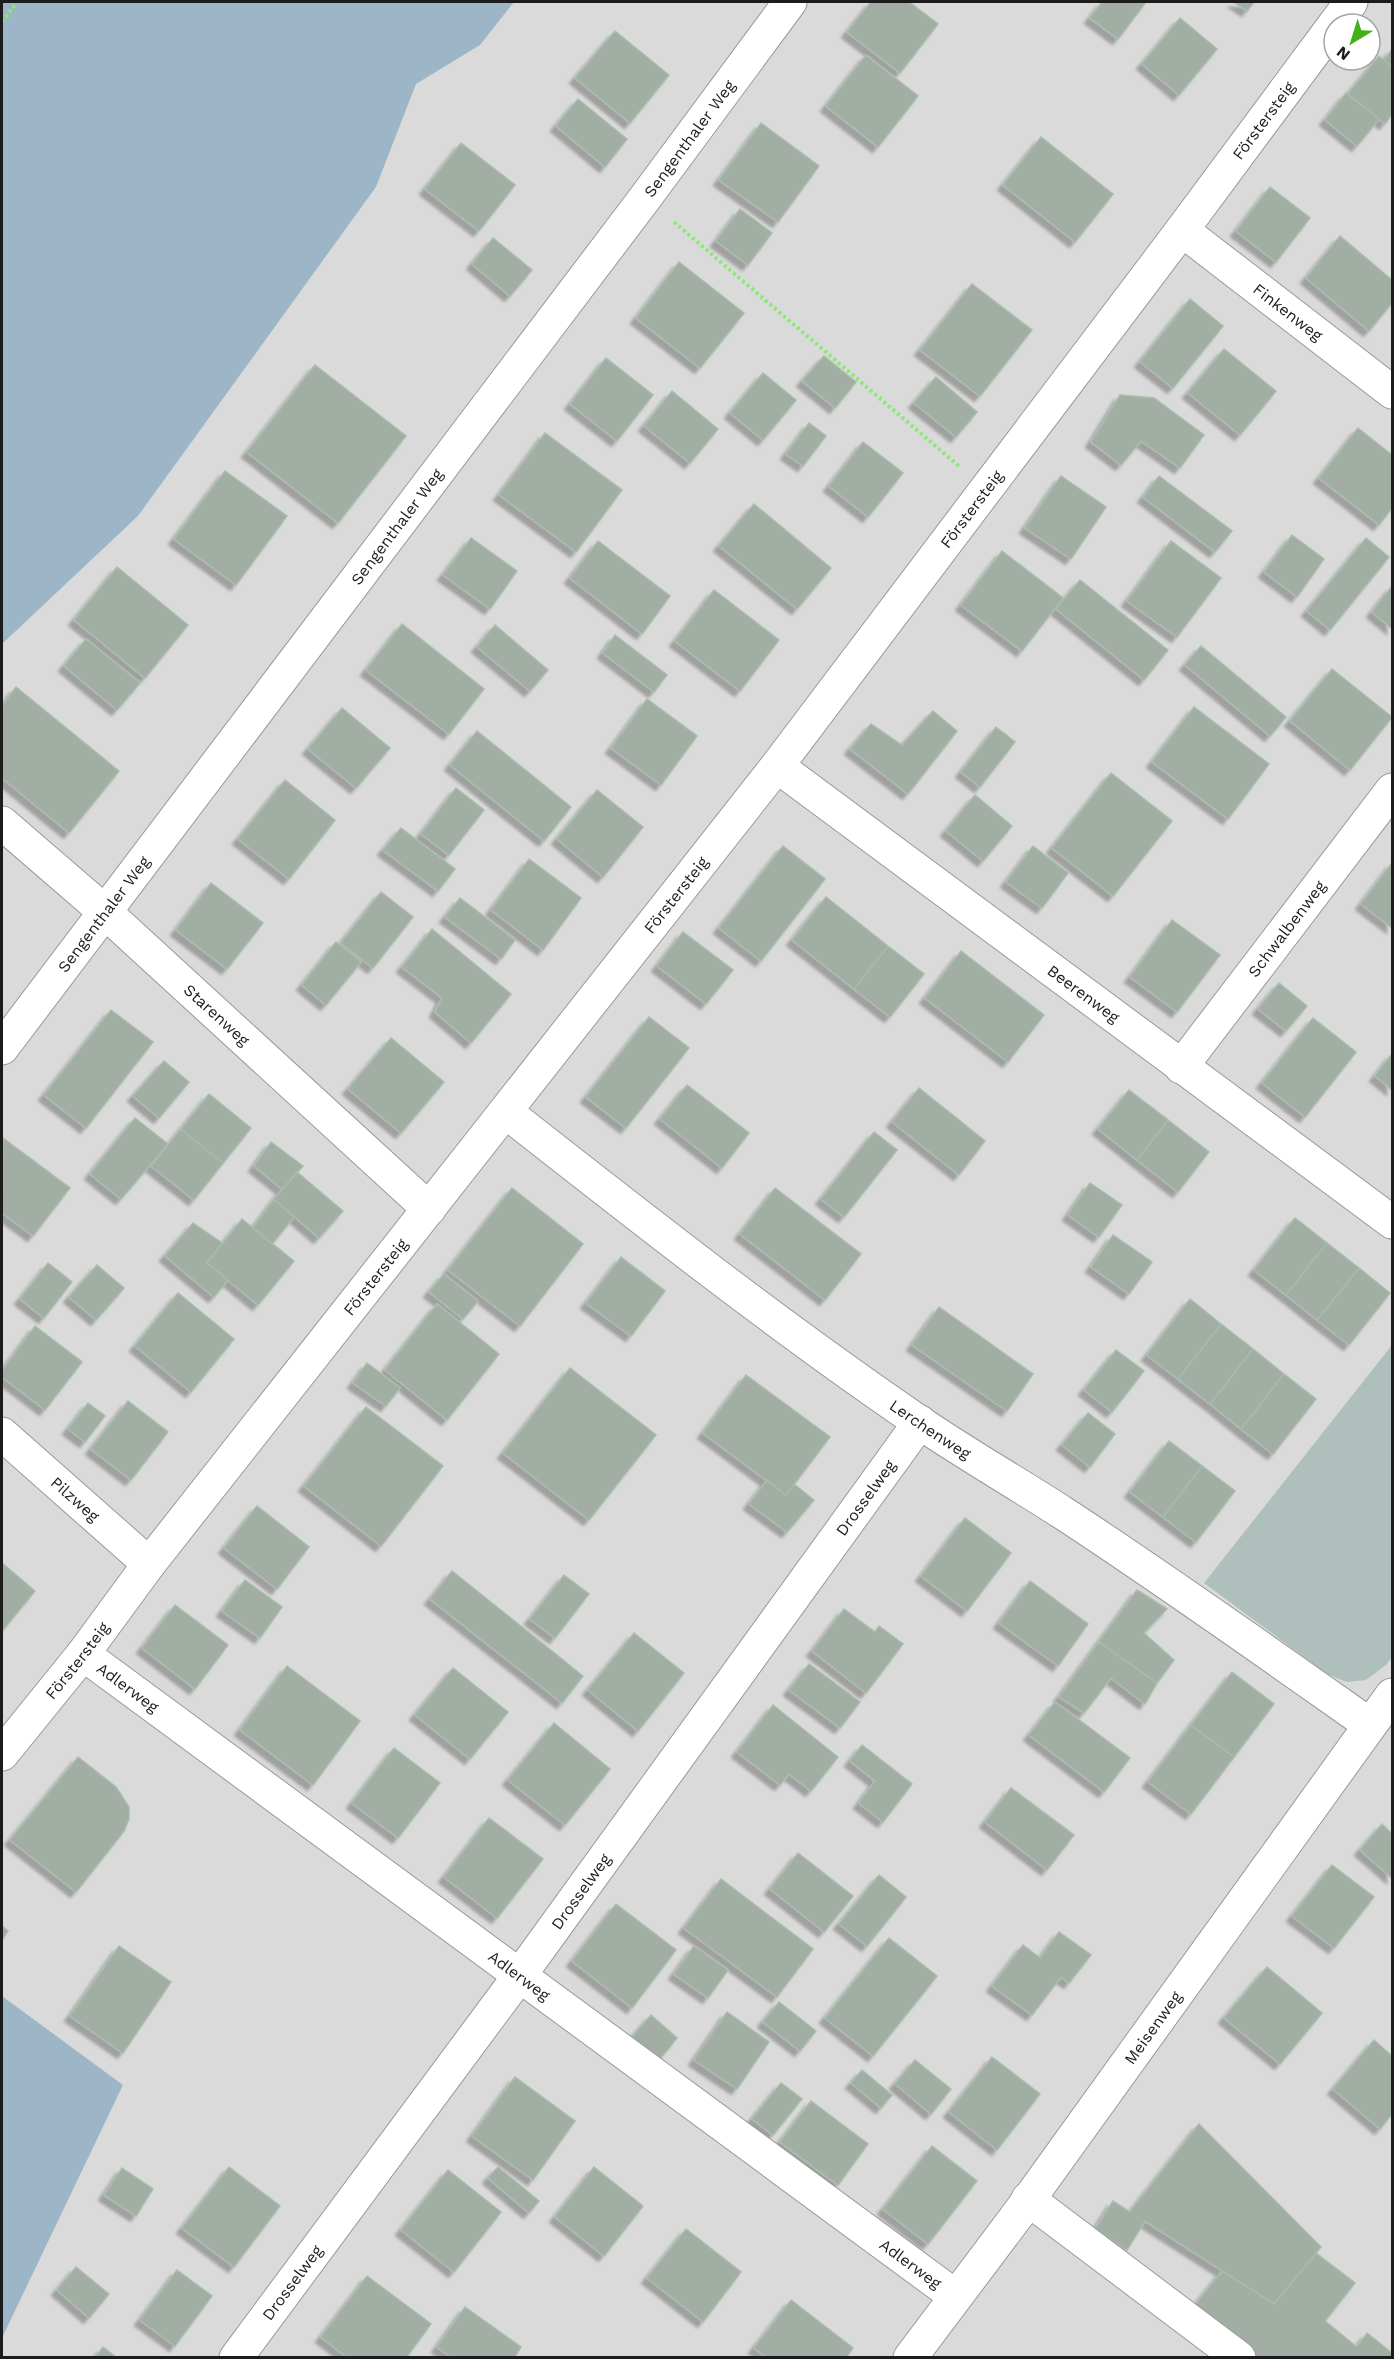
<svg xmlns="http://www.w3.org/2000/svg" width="1394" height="2359" font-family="'Work Sans',sans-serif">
<defs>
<filter id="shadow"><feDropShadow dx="-5.5" dy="5.5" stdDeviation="1.5" flood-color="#0004"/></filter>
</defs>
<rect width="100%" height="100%" fill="#e3ece6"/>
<path fill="#d9dad9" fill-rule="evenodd" d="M514,2H1392V2357L2,2358V2338L123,2085L2,1996V644L138,516L376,187L416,84L480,45ZM1334,24H1370V60H1334Z"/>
<path fill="#afbfbb" d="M1392,1345V1657L1386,1665L1366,1680L1347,1682L1327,1674L1204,1583Z"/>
<path fill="#9cb5c7" d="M2,2H514L480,45L416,84L376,187L138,516L2,644Z
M2,1996L123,2085L2,2338Z"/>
<path fill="#a2aea4" stroke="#a7bcaa" stroke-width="1.5" filter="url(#shadow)" d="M871,2H909L938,24L900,73L847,32Z
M1102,2H1146L1118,39L1090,18Z
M1234,2H1254L1247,11Z
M1180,18L1217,49L1179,95L1142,64Z
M615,31L669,75L630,123L575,78Z
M1392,49V67L1384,60Z
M866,55L918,96L878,147L826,106Z
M1379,56L1392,67V114L1385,124L1348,94Z
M1346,93L1379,119L1357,146L1325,120Z
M578,99L627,139L605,167L556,126Z
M761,123L819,166L778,222L719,180Z
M1041,137L1113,194L1075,242L1003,185Z
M461,143L515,185L479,231L425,189Z
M1270,187L1310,218L1276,262L1236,231Z
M740,209L772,233L748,265L716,241Z
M1340,236L1392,280V303L1369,331L1306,278Z
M493,238L532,270L510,296L472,264Z
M679,262L744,313L700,368L636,318Z
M972,284L1032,330L980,396L920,350Z
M1190,299L1223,326L1173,388L1140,362Z
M1224,349L1276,391L1240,435L1188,393Z
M824,356L856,382L835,408L802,381Z
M606,358L653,395L617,441L570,404Z
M315,365L406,436L338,523L247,452Z
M763,373L796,400L763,440L730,413Z
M936,377L977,412L956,437L914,403Z
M672,391L718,429L690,463L644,426Z
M1120,395L1154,398L1204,435L1180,468L1141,441L1121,465L1091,442Z
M809,423L826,436L803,466L786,454Z
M1358,428L1392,455V508L1379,525L1319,478Z
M545,433L622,490L576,552L499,495Z
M863,442L903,473L868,517L829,486Z
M225,471L287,516L236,585L174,539Z
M1061,476L1106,507L1071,559L1025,528Z
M1159,476L1232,531L1215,552L1143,497Z
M754,504L831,568L797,609L719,546Z
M1292,535L1324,559L1297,597L1264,572Z
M471,538L517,571L490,609L443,575Z
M1366,538L1389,557L1330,630L1307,611Z
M598,541L670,596L642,634L570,578Z
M1171,541L1221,578L1177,637L1127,601Z
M1002,551L1063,598L1022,651L961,605Z
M117,567L188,625L145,678L74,620Z
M1080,580L1168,650L1144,680L1056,609Z
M1392,586V629L1372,612Z
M714,590L779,640L740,691L675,641Z
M402,624L484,689L449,734L366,670Z
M495,625L548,670L530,691L477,647Z
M615,635L667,675L654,692L603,653Z
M86,639L140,683L117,710L64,666Z
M1201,646L1286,717L1270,736L1185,665Z
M1332,669L1392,717L1350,770L1290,721Z
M16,687L119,771L69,833L2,778V706Z
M647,699L697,736L661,785L611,748Z
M1194,707L1269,764L1228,819L1152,762Z
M342,708L390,748L356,788L308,749Z
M933,711L957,731L908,794L850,749L871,724L902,745Z
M996,727L1015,742L980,787L961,772Z
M477,731L571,807L544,841L450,765Z
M1111,773L1172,821L1113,896L1052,848Z
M285,780L335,820L289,879L238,839Z
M456,788L484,810L449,855L421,834Z
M597,790L643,827L603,877L557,839Z
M975,795L1012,826L983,861L946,831Z
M401,828L455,869L438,891L383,850Z
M783,846L825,879L761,961L719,928Z
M1033,846L1068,873L1042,908L1006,882Z
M529,859L581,898L543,950L491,910Z
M1392,863V928L1361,904Z
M211,883L263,923L227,969L176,930Z
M381,892L413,917L373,968L341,943Z
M826,897L888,946L854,989L792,940Z
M460,898L515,940L501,959L445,917Z
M1172,920L1220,955L1177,1012L1130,977Z
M432,929L511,994L471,1043L435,1012L442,998L402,967Z
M683,932L733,970L706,1004L657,966Z
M336,942L361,962L326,1005L302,985Z
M888,946L924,974L890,1017L854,989Z
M961,951L1044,1015L1008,1062L925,998Z
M1279,983L1307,1006L1286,1031L1258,1009Z
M111,1010L153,1042L86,1128L44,1095Z
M649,1017L689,1048L626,1128L586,1097Z
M1313,1018L1356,1052L1305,1117L1262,1083Z
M391,1038L444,1082L401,1133L348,1089Z
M1392,1054V1090L1375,1076Z
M164,1061L189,1082L159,1118L133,1096Z
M687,1085L749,1133L722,1168L660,1119Z
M919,1088L985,1141L959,1175L892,1122Z
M1129,1090L1168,1120L1137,1160L1098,1129Z
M209,1094L251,1128L223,1163L181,1129Z
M135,1118L168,1144L121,1199L90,1174Z
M1168,1120L1209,1152L1178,1192L1137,1160Z
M181,1129L223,1163L194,1200L151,1166Z
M874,1132L897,1150L844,1217L821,1199Z
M3,1138L70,1188L33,1236L2,1213Z
M271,1142L303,1166L282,1189L254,1166Z
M297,1172L343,1211L319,1238L274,1199Z
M1090,1183L1122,1205L1099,1237L1068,1215Z
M512,1188L583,1244L520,1326L448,1270Z
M775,1188L861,1254L825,1300L740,1234Z
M274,1199L294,1217L272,1244L253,1228Z
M1295,1218L1327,1243L1286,1295L1254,1270Z
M242,1219L294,1261L258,1305L207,1263Z
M193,1223L222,1243L207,1263L228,1280L214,1297L165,1256Z
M1113,1235L1152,1262L1129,1294L1091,1267Z
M1327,1243L1359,1268L1317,1320L1286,1295Z
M621,1257L665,1291L631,1336L586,1303Z
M48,1263L72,1282L44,1318L20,1299Z
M97,1265L124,1288L96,1320L69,1297Z
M1359,1268L1390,1293L1349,1345L1317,1320Z
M444,1274L478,1301L463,1319L429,1292Z
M178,1293L234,1339L191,1392L135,1346Z
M1190,1299L1221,1324L1178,1379L1147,1355Z
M437,1304L499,1354L447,1420L385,1370Z
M939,1307L1033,1374L1007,1411L912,1345Z
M1221,1324L1253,1349L1210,1404L1178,1379Z
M35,1326L82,1362L45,1410L2,1377V1371Z
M1253,1349L1284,1374L1241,1429L1210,1404Z
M1116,1350L1144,1371L1112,1412L1084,1390Z
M367,1363L400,1388L386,1406L353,1383Z
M570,1368L656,1435L589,1520L503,1453Z
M1284,1374L1316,1399L1273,1454L1241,1429Z
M746,1375L830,1437L786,1495L703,1433Z
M128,1401L168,1432L131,1480L91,1449Z
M88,1403L105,1416L85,1442L68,1429Z
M366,1407L443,1466L381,1546L304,1486Z
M1088,1413L1115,1434L1090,1467L1062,1445Z
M1169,1441L1202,1466L1163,1517L1130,1492Z
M1202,1466L1235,1491L1196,1542L1163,1517Z
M767,1480L786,1495L794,1484L814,1500L787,1532L749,1504Z
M257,1506L309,1547L277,1589L224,1548Z
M965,1518L1011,1553L967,1611L921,1576Z
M2,1563L35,1591L3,1630L2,1629Z
M452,1571L583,1676L562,1703L430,1599Z
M564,1575L589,1594L555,1638L530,1619Z
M245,1580L282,1607L260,1638L222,1611Z
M1030,1581L1088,1624L1058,1666L999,1623Z
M1137,1590L1167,1609L1144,1633L1174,1660L1157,1683L1099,1642Z
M175,1605L228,1645L195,1689L142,1648Z
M844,1609L875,1632L879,1626L903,1644L866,1693L812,1651Z
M634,1633L684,1673L638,1731L588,1690Z
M1099,1642L1157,1683L1145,1704L1111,1678L1084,1713L1059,1697Z
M809,1664L860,1702L840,1728L789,1690Z
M287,1666L360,1721L313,1785L240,1730Z
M453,1668L508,1712L470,1759L415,1715Z
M1232,1672L1274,1704L1234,1757L1191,1725Z
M1055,1702L1130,1758L1104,1792L1029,1735Z
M773,1705L838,1757L811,1791L789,1774L780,1785L737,1752Z
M554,1723L610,1769L565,1825L508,1780Z
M1191,1725L1234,1757L1191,1814L1148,1782Z
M862,1745L912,1784L883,1822L859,1803L875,1781L850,1761Z
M394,1748L440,1783L398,1838L352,1803Z
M78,1757L116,1787L129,1807V1819L124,1831L76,1892L10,1840Z
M1011,1788L1074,1835L1047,1870L985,1822Z
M489,1818L543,1859L497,1918L444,1877Z
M1382,1824L1392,1834V1878L1360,1850Z
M798,1853L853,1896L824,1932L770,1889Z
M1332,1865L1374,1897L1334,1948L1292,1916Z
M879,1875L906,1897L867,1946L839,1924Z
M721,1879L813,1949L777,1997L684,1928Z
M616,1904L676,1950L632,2008L572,1961Z
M2,1926L8,1931L2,1940Z
M1059,1932L1091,1955L1069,1983L1061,1977L1032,2015L992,1986L1023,1945L1040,1958Z
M889,1938L937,1976L873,2056L825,2018Z
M119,1946L171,1982L123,2053L70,2016Z
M694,1946L728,1970L708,1998L674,1974Z
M1267,1967L1322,2013L1280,2064L1224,2018Z
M779,2002L816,2031L800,2051L763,2022Z
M727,2012L769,2042L737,2089L694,2060Z
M651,2015L677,2038L659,2060L632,2037Z
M1374,2040L1392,2056V2114L1380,2129L1333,2089Z
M992,2057L1040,2094L997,2150L949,2112Z
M915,2060L951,2089L931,2114L895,2084Z
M862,2070L892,2095L881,2108L851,2083Z
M515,2077L575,2121L533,2180L472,2136Z
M781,2083L802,2099L773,2135L752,2119Z
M811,2101L868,2144L838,2185L780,2142Z
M1199,2124L1321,2247L1274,2304L1145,2221L1127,2250L1095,2229L1113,2201L1130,2212Z
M932,2146L977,2181L928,2244L883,2209Z
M229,2167L280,2206L234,2267L182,2228Z
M498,2167L539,2201L529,2213L488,2178Z
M594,2167L643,2206L604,2256L555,2217Z
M122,2168L153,2189L136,2216L104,2195Z
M448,2170L501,2212L454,2272L401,2230Z
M686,2229L741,2272L703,2322L647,2278Z
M1316,2253L1355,2283L1325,2321L1357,2347L1367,2333L1392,2353V2358H1253L1192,2309L1222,2271L1274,2304Z
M76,2267L109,2294L89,2318L57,2290Z
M177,2270L212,2296L175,2346L140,2320Z
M367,2276L431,2324L406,2358H348L321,2337Z
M791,2300L853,2348L846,2358H767L754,2348Z
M465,2307L521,2347L514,2358H452L437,2347Z
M103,2347L117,2358H95Z"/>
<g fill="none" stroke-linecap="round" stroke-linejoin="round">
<g stroke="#999" stroke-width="35">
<g id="minor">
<path d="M1335,24L1351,2"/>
<path id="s1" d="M1182,230L1392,392"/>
<path id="s2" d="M777,766L1392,1222"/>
<path id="s3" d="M2,823L105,912L429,1209"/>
<path id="s4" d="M2,1048L645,198L790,2"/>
<path id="s5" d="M1181,1067L1392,790"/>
<path id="s6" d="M506,1112C641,1218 777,1325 919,1422C966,1454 1015,1482 1063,1513C1167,1581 1268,1653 1370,1725"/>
<path id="s7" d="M2,1434L149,1564"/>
<path id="s8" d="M83,1654L955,2296"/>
<path id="s9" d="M2,1754L83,1654L149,1564L777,766L1182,230L1334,25"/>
<path d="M1028,2199L1239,2358"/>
<path id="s10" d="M236,2358L520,1975L920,1422"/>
<path id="s11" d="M910,2358L1019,2213L1392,1695"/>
</g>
</g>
<path stroke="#8ce877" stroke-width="4" stroke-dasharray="3 3" stroke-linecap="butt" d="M2,22L17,2
M674,222L960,467"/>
<use href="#minor" stroke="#fff" stroke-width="33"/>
</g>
<g text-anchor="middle" stroke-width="4.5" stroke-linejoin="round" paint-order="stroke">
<g font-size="16" fill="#1c1c1c" stroke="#fff">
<text dy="6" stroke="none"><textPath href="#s9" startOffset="2064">Förstersteig</textPath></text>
<text dy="6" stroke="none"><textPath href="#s4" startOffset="1140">Sengenthaler Weg</textPath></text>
<text dy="6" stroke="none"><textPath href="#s1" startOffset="134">Finkenweg</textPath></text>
<text dy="6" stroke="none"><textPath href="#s9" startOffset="1578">Förstersteig</textPath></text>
<text dy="6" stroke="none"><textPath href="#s4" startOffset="654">Sengenthaler Weg</textPath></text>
<text dy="6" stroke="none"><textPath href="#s9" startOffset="1092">Förstersteig</textPath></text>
<text dy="6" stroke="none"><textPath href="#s4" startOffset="168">Sengenthaler Weg</textPath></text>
<text dy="6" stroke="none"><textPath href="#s5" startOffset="174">Schwalbenweg</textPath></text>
<text dy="6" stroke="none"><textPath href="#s2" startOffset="382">Beerenweg</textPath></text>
<text dy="6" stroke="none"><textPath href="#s3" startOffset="288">Starenweg</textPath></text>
<text dy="6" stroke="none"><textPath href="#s9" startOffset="606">Förstersteig</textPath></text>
<text dy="6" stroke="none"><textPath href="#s6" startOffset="530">Lerchenweg</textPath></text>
<text dy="6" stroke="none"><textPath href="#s10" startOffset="1066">Drosselweg</textPath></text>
<text dy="6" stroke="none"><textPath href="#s7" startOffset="98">Pilzweg</textPath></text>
<text dy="6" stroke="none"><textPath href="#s9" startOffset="120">Förstersteig</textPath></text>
<text dy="6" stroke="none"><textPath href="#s8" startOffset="56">Adlerweg</textPath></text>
<text dy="6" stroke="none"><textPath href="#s10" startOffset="580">Drosselweg</textPath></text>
<text dy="6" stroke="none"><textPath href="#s8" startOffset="542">Adlerweg</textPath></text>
<text dy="6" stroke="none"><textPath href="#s11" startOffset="410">Meisenweg</textPath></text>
<text dy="6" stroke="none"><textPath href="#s8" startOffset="1028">Adlerweg</textPath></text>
<text dy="6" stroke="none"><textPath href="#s10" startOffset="94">Drosselweg</textPath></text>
</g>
</g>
<rect width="1394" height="2359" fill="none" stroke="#1c1c1c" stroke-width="6"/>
<g transform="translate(1352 42) rotate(218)"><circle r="28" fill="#ffffff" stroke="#a4a4a4" stroke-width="1.5"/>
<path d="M0-4.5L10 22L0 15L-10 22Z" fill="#43b017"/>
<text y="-9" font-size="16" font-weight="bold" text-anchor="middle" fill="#1c1c1c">N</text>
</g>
</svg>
